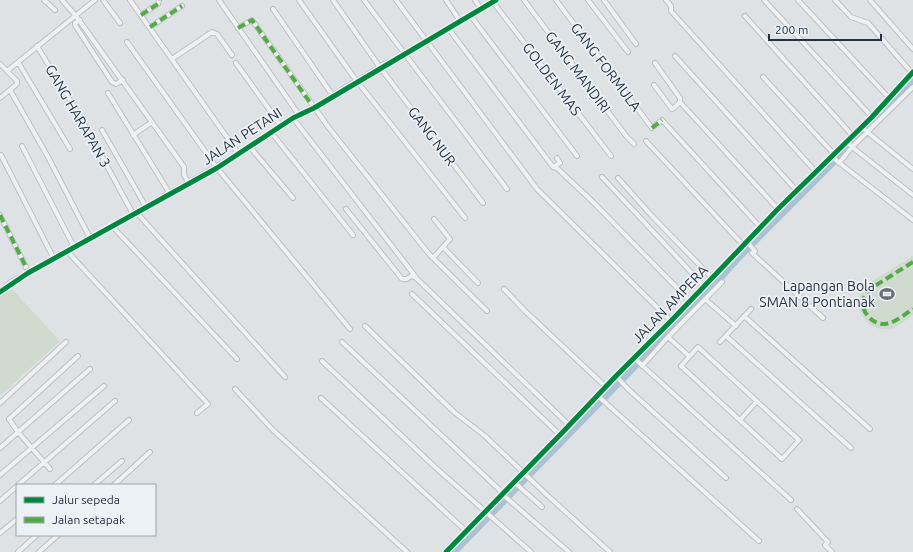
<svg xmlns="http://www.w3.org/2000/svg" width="913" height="552" font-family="Ubuntu,sans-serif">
<rect width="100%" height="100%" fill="#dfe2e5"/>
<path fill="#d0dace" d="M913,256V315C906,319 897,328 889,329C867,332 850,307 864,288C869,281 904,262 913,256Z
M10,287L60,341L0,396V296Z"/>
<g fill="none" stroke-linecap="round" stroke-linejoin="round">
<path stroke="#aac2d4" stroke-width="1" d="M379,64L388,59
M357,78L376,66
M333,92L354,79
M314,104L330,94
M303,111L312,106
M238,151L259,138
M215,164L235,153
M189,179L212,166
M170,190L186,181
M146,204L167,191
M134,211L143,205
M90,236L131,212
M75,244L87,237
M56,255L72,246
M0,288L9,280L26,271"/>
<path stroke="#aac2d4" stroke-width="7" d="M454,552L711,288L742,254L913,82"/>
<g stroke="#bdc0c3" stroke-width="6">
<path id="minor" d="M44,0L55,10
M62,0L76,16L184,167V175L189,183
M103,0L120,23
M130,0L238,153
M219,0L299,115
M299,0L353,76L465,218
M333,0L379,66L483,203
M364,0L507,189
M396,0L537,189L671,321
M446,0L460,21
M475,0L481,9
M524,0L627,137L634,144
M556,0L652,128L662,120L761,228
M588,0L628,52
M604,0L636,44
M666,0L671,6V11L816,172
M764,0L872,117
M798,0L889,98
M835,0L851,17L868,23L912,73
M870,0L913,49
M493,2L611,156
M273,9L333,96
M141,15L158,4L159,0
M470,15L577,156
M745,16L852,135
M80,20L75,23V25L112,82L116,84L123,80
M150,27L182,6
M238,28L252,20L329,128L429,254L487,311
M448,28L553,167L557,168L594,203L690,301
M127,42L217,168L350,329
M37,46L81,118L133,214
M675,56L797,191
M172,59L212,32L217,34L232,55
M18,62L70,149
M236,63L281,126
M655,63L680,98V102L778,209
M0,64L7,71
M763,77L833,153
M654,85L672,109L674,108L680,102
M10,90L48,157L90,238
M108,93L170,194
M0,98L17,84V81L7,71L95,0
M293,118L415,276
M861,127L913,169
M102,130L146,207
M271,132L353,235
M133,135L152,122
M646,141L743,245
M846,141L852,147L913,195
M22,146L74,247
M250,147L293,198
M1,155L54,259
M831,155L837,161L913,220
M839,163L852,147L913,87
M553,167L560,163L557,158
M602,177L704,286
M618,178L652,216L712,278
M346,209L402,279H407L411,276L415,277L569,425
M136,212L285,377
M0,215L27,269L28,273
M112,226L237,359
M747,242L755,251L752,253L823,318
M443,247L478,283
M67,251L208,404L197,413
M433,258L450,239L434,219
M504,289L525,311L606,387
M0,292L28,273L217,168L293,118L314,108L496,0
M412,294L560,435
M705,299L736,326
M744,316L870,429
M365,326L454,412L485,436L547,495L610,552
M726,336L851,448
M668,337L722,282
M342,342L503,493
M720,342L751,309
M698,347L799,440L782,459L681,366Z
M634,358L791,500
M322,361L435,467L531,552
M642,366L668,337L689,356
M616,376L628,389L726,478
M235,389L273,430L407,552
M598,396L759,541
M321,398L466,531
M0,403L66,342
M740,420L757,401
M0,448L90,369
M50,469L18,432L9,419L78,356
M0,475L104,386
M514,482L542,507
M18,485L115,401
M55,485L129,420
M94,485L122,461
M114,485L150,452
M502,494L569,552
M0,501L17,486
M797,509L828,542L825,545L832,552
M0,533L17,519
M18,552L37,535
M39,552L58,535
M446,552L560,435L616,376L671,321L778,209L872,117L913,72"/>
</g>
<use href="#minor" stroke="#eef0f2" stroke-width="4"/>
<path stroke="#53ab46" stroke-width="4" stroke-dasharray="8 4" stroke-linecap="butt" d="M141,15L158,4L159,0
M150,27L182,6
M238,28L252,20L314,108
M652,128L662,120
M0,215L27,269L28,273
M913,262L870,289C867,293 863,297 863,302C862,314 874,325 885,324C895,323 905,314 913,309"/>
<g stroke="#ecf1f5" stroke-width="8">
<path id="cycleway" d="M0,292L28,273L217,168L293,118L314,108L496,0
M446,552L560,435L616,376L671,321L778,209L872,117L913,72"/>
</g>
<use href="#cycleway" stroke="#00873e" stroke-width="5"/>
</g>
<defs>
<g id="stadium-bare" transform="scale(1.2)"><path d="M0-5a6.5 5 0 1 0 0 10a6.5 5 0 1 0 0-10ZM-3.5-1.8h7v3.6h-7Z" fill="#666f7a" stroke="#ecf1f5" stroke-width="2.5" paint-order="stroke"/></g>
</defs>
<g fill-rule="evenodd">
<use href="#stadium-bare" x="887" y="294"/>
</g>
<g text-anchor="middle" stroke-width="3.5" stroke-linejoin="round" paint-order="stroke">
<g font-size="14" fill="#253140" stroke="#ecf1f5">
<text transform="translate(606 67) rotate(53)" y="5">GANG FORMULA</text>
<text transform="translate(578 72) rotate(53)" y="5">GANG MANDIRI</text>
<text transform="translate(552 79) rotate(53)" y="5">GOLDEN MAS</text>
<text transform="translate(78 116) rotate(60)" y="5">GANG HARAPAN 3</text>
<text transform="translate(242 136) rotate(-33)" y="5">JALAN PETANI</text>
<text transform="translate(432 136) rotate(53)" y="5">GANG NUR</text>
<text transform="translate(670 304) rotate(-46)" y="5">JALAN AMPERA</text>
</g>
<g font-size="14" fill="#253140" stroke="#ecf1f5" text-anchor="end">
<text x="875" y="291">Lapangan Bola<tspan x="875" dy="16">SMAN 8 Pontianak</tspan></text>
</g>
</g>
<rect x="16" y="484" width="140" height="52" fill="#ecf1f5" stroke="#9ca4ad"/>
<rect x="24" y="497" width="20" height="6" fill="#00873e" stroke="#9ca4ad"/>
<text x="52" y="504" font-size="12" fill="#253140">Jalur sepeda</text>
<rect x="24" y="517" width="20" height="6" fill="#53ab46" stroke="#9ca4ad"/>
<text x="52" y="524" font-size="12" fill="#253140">Jalan setapak</text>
<path d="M769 34v6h112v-6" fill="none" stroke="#253140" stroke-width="2"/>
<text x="775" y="34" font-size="12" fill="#253140" stroke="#ecf1f5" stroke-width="3" paint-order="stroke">200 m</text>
</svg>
